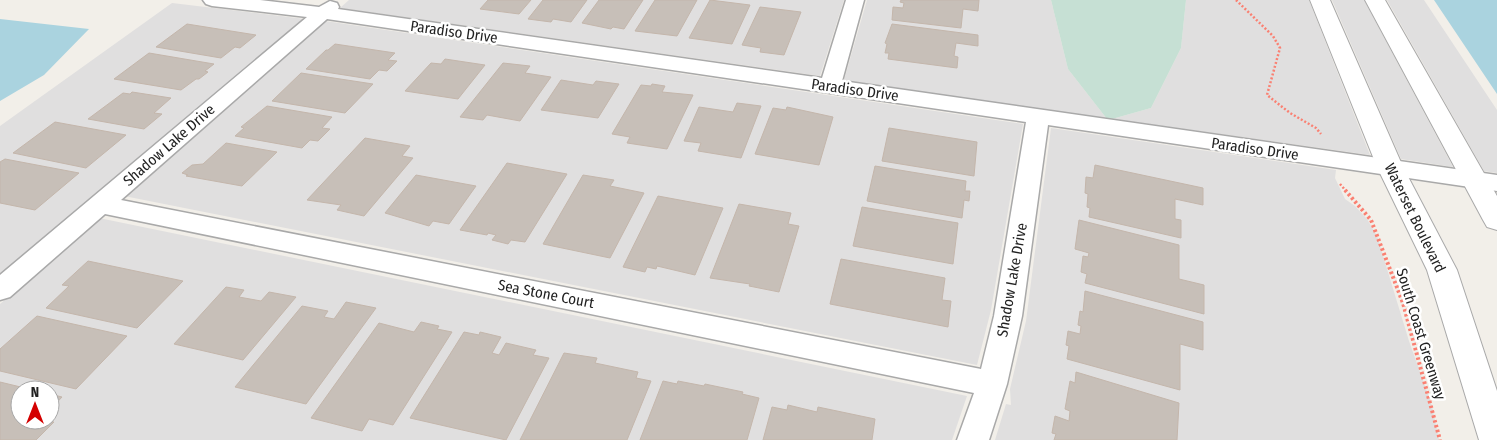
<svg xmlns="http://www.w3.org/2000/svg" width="1497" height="440" font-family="'Fira Sans Condensed',sans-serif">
<rect width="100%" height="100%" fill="#f2efe9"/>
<path fill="#e0dfdf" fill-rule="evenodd" d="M349,0H844L820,76L340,8Z
M867,0H1051L1068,69L1107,119L844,80Z
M1186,0H1309L1370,155L1112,119L1151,108L1181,48Z
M1332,0H1364L1453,167L1401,159Z
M1387,0H1424L1497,110V173L1484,171Z
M172,3L305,19L0,275V126Z
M325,21L1023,124L991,310L977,365L124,196Z
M1051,128L1336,170L1335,178L1345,199L1355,206L1367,219L1377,236L1409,341L1432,406L1439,440H995L1006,404L1011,405L1010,389L1026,321Z
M99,218L967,396L952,440H0V304ZM20,390H50V420H20Z"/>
<path fill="#c6e0d4" d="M1051,0H1186L1181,48L1151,108L1112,119H1107L1068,69Z"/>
<path fill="#aad3df" d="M1434,0H1497V94Z
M0,19L89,29L44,75L0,101Z"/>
<path fill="#c7bfb8" stroke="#c4b6ab" d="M488,0H531L519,14L480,9Z
M543,0H587L571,22L553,19L551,22L528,19Z
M599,0H643L624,29L613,27L611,29L582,23Z
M655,0H697L677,36L635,31Z
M710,0L750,5L732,44L689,38Z
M901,0H979L978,11L963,9L961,28L892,20L893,7L903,8L904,3L900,2Z
M760,7L801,12L784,55L760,52L761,48L742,45Z
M187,24L256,35L240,48L235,47L221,58L156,47Z
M892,24L978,35V46L956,43L954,56L958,57L957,68L888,59L889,53H885L887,44L885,43Z
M335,44L395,53L388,60L397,61L387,71L379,70L370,79L306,69L326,50H328Z
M149,53L214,64L205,71L208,72L199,79H196L181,90L114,79Z
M445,59L485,65L458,99L405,91L431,63L441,64Z
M503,63L530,66L525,73L551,77L520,121L487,115L483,120L460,117Z
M301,73L373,84L345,113L272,101Z
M561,80L593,85L596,81L619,84L598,118L541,110Z
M652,84L665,86L662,92L693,95L667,149L627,143L630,137L612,134L641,85L651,86Z
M132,92L171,98L154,113L162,114L144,129L88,119L123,93L130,94Z
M737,103L761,106L741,158L698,151L701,143L684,141L699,107L733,112Z
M267,106L332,117L322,128L330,129L318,141L310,140L302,148L235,136L244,128L241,127Z
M787,107L833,117L819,165L755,154L773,108L786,110Z
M55,122L126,135L86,168L13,153Z
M889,128L977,142L974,176L882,161Z
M365,138L410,146L402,156L413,158L364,216L337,210L341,205L307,200Z
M226,143L277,152L242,186L186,176L188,175L182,173L192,165L203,164Z
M5,159L79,173L35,210L0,203V162Z
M507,163L567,174L525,242L511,240L508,244L492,240L496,235L488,233L487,235L460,230Z
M1095,165L1203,188V205L1175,199V219L1181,220V238L1089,217L1090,208L1087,207L1088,194L1085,193L1086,177L1093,178Z
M875,166L966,181L965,191H970L969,201L964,200L962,218L867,201Z
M416,175L476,186L449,224L433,221L429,226L385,213Z
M583,175L614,180L610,186L644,193L610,258L543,244Z
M658,196L723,208L695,275L657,266L656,269L647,267L645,272L623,267Z
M739,204L791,213L788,224L799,226L779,292L749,286L750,284L710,278Z
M862,207L958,223L953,264L853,246Z
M1079,220L1179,245V279L1204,285V314L1085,283L1087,274L1081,272L1083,256L1088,257L1089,253L1075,249Z
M841,259L945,278L942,300L951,301L948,327L830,304Z
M88,261L183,281L137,328L46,308L69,286L62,285Z
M226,287L244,290L239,297L261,301L269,292L296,297L243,360L174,344Z
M1085,291L1203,322V350L1180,344V390L1067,359L1069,346L1066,345L1068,331L1080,334L1081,326L1078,325L1080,311L1083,312Z
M346,302L376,308L306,404L235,387L302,306L328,311L324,317L334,319Z
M37,316L127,336L76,389L0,371V349Z
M421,322L439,326L437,329L452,332L393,425L369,419L362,431L311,418L379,323L414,332Z
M464,332L479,335L480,332L501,337L492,353L499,355L506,343L536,350L533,355L549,358L506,440L410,418Z
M564,353L597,358L595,363L638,372L636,378L651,381L627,440H520Z
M1076,372L1179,403L1177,440H1054L1056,434L1052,433L1055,416L1069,421L1070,411L1065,409L1070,381L1075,383Z
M663,381L677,384L678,381L704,386L705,384L743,392L742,394L759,398L747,440H640Z
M0,382L33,390H20V420L54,422L36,440H0Z
M50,394L62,397L50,410Z
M788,405L817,412L818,407L875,419L872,440H763L772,407L787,410Z"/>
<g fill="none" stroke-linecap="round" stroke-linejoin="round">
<g stroke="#a9a9a9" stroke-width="3">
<path id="minor" d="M203,0H260L319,7L330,1L337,3L339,7L338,9L822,78L846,0H864L842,81L1497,175V191L1048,125L1022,316L1007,384L989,440H957L974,393L105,214L10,297L0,300V275L307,17L212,6L206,4ZM327,19L1026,122L994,316L981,369L121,200Z"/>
</g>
<g stroke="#a9a9a9" stroke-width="2">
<path id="tertiary" d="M1310,0H1330L1403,167L1457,270L1497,391V440H1479L1427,270L1377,167Z
M1365,0H1385L1497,196V230L1487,227L1483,220Z"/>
</g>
<path stroke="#fa8072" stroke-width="2.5" stroke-dasharray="2 2" stroke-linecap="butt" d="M1236,0L1273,36L1280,48L1267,95L1290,113L1316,128L1321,134
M1340,184L1346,191"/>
<path stroke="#fa8072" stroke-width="4" stroke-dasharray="2.5 2.5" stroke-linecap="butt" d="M1345,190L1371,220L1403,303L1440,440"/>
<use href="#minor" fill="#fff" fill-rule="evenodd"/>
<use href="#tertiary" fill="#fff" fill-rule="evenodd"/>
</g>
<g text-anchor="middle" stroke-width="5" stroke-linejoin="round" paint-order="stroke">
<g font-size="15" fill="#222" stroke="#fff">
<text transform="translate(454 32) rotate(8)" y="5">Paradiso Drive</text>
<text transform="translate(855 90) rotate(8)" y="5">Paradiso Drive</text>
<text transform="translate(169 145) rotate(-41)" y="5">Shadow Lake Drive</text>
<text transform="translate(1255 149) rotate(8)" y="5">Paradiso Drive</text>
<text transform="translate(1415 218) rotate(64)" y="5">Waterset Boulevard</text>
<text transform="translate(1012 280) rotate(-80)" y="5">Shadow Lake Drive</text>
<text transform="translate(546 294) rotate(11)" y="5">Sea Stone Court</text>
<text transform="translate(1421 334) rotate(73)" y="5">South Coast Greenway</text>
</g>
</g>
<g transform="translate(35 405)"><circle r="24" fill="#ffffff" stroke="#a7a7a7"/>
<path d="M0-4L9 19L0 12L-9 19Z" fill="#d40000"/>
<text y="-8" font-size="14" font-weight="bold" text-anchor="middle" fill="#222222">N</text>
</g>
</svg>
